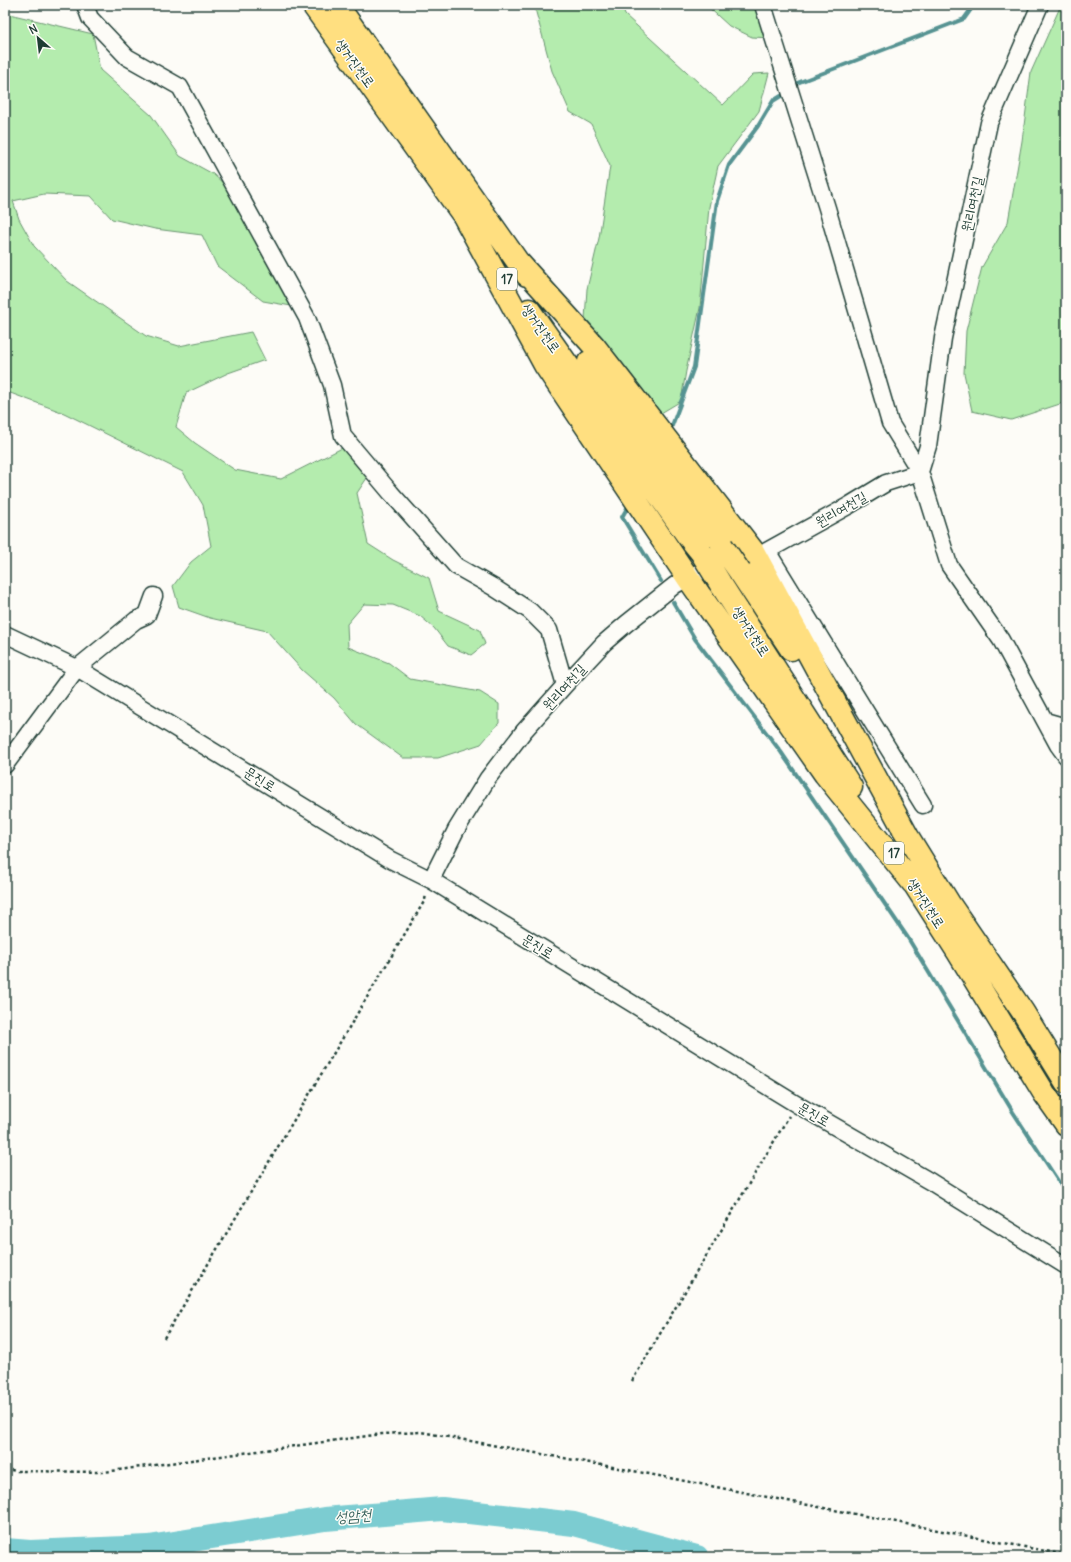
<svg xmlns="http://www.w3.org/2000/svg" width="1071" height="1562" font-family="Delius,'Poor Story',sans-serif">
<rect width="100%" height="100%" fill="#fdfcf7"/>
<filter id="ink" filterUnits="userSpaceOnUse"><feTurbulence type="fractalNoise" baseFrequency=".025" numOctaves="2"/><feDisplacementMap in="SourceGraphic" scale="8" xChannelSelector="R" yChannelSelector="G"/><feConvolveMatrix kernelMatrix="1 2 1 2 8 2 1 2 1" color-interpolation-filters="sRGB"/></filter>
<g filter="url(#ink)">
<path fill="#b4ecae" stroke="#6a9471" d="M534,5H622L625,15L723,105L753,74L769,73L759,111L718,166L709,207L700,308L686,371L681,401L661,413L617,356L585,319L587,289L599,238L610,166L591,124L570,112L552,71Z
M706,5H760L771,38L752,37L729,26Z
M1061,5H1066V402L1011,420L972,411L964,373L966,331L982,267L1008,222L1022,141L1031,72Z
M5,13L93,34L100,70L151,115L180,156L213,174L257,214L297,307L263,301L217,266L202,235L155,229L112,219L91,196L44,194L13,201L19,219L34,246L67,281L146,336L179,346L251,332L265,360L228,373L186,393L176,427L195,443L235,470L281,479L350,444L369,475L357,493L368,544L393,560L429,578L439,611L480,630L485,644L471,655L448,646L434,628L420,616L393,605L364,604L347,624L348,647L389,663L410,679L480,692L499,704V723L481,744L438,758H403L356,724L334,698L302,670L267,631L210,618L179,607L173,586L191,562L211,546L203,505L183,472L64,413L5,391Z"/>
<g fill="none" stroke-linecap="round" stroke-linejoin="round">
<path stroke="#569392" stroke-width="4" d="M797,83L964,19L974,5
M670,431L694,367L717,201L729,165L758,126L773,101L781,96
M630,503L622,517L661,581
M673,602L695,639L781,752L908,938L1013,1112L1066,1193"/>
<path stroke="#7bccd1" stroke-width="24" d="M5,1550L30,1552L149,1547L325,1519L442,1509L574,1524L697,1557"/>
<g stroke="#1f3d34" stroke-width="19">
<path id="minor" d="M85,5L90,18L127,57L180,87L307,318L332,385L343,436L391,493L456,566L493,587L530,611L549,630L565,685
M763,5L827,208L890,423L920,472L949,565L1001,640L1058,745L1066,756
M767,551L923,805
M5,634L77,668L391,860L431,880L796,1104L931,1182L1066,1266
M1045,721L1066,727
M5,765L77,668L136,620L147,615L154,596
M431,880L456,830L488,778L524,731L565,685L604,643L626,624L675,585L709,567L756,557L848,506L886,483L920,472L928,446L943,338L989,123L1040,5"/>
</g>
<g stroke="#1f3d34" stroke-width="25">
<path id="highway" d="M313,5L474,230
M337,5L527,275
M465,218L545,365L688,578L825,774L913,883
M519,263L594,346L753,551L910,841
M529,310L687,535L701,552
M589,362L722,546
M740,572L791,649
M720,583L851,787
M903,829L950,905L1023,1012L1066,1082
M906,871L958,952L1044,1093L1066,1124"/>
</g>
<path stroke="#1f3d34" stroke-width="2.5" stroke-dasharray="3 3" stroke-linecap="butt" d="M164,1338L425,900L426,894
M632,1381L789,1116
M5,1469L17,1471L104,1472L382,1434L421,1432L618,1468L1066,1555"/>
<use href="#minor" stroke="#fdfcf7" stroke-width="16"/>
<use href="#highway" stroke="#ffdf80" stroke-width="22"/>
<g stroke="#1f3d34" stroke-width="25" stroke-linecap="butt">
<path id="highway-bridge" d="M722,546L740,572
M701,552L720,583"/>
</g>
<use href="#highway-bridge" stroke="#ffdf80" stroke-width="22"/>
</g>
</g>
<g text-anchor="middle" stroke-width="3" stroke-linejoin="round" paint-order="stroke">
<g fill="#fdfcf7" stroke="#62766e" stroke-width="1">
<rect x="497" y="268" width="20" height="22" rx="3"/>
<rect x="884" y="842" width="20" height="22" rx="3"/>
</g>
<g font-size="13" font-weight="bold" fill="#1f3d34">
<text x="507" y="284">17</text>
<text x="894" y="858">17</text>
</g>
<g font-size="14" fill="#1f3d34" stroke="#fdfcf7">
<text transform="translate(355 63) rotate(54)" y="5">생거진천로</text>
<text transform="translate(972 204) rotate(-78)" y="5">원리여천길</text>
<text transform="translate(541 328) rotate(55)" y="5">생거진천로</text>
<text transform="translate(841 509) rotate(-30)" y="5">원리여천길</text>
<text transform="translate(751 631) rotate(57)" y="5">생거진천로</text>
<text transform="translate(564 687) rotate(-48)" y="5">원리여천길</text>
<text transform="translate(260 779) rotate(32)" y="5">문진로</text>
<text transform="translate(926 903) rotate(57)" y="5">생거진천로</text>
<text transform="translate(538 946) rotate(31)" y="5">문진로</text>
<text transform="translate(814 1114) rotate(30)" y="5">문진로</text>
</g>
<g font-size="15" font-style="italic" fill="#36615b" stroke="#fdfcf7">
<text transform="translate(353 1516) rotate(-5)" y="5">성암천</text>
</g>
</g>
<rect width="1071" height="1562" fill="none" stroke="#fdfcf7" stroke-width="20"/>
<rect x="10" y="10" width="1051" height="1542" fill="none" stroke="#1f3d34" stroke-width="1.5" filter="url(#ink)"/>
<g transform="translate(38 38) rotate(332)" stroke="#fdfcf7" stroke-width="3" paint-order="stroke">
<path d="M0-3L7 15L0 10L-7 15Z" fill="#1f3d34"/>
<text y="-6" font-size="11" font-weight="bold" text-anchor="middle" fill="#1f3d34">N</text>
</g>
</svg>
